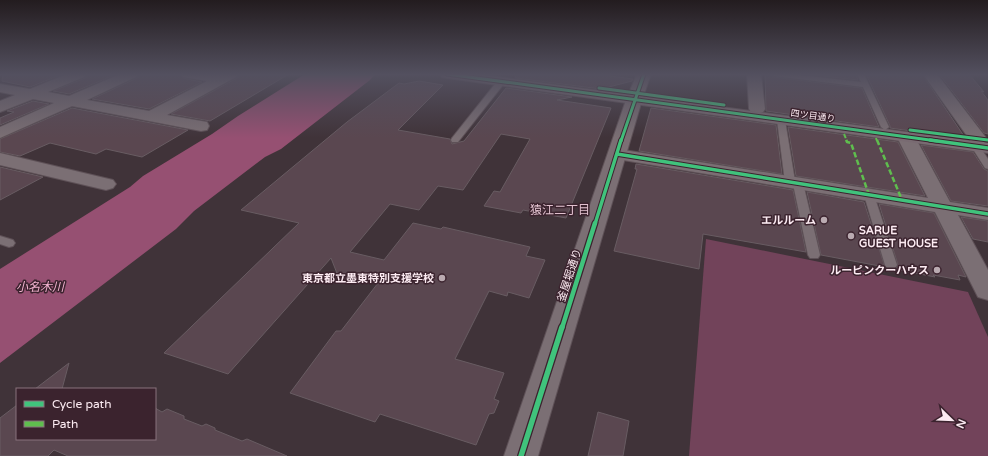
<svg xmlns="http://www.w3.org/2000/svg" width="988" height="456" font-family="'Varela Round','Noto Sans JP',sans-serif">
<rect width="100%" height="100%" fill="#403339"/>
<path fill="#72435a" d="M706,239L968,292L988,337V456H689Z"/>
<path fill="#965072" d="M305,74H375L370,80L281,149L265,157L194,211L176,229L0,363V269L130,187L143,176L212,134L238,116Z"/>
<path fill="#5a4750" stroke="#685c62" d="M3,74H63L30,87L2,81Z
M87,74H117L69,94L53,91L85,78Z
M139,74H180L183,78L202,82L149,109L92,99L137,78Z
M239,74H289L210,121L171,114L237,78Z
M517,74H595L633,79L632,81L601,89L515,78Z
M765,74H769L774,77L862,88L879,127L766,111Z
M803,74H856L858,80Z
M866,74H922L966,139L890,128V126Z
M939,74H969L984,92L981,91L988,100V134L984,133Z
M419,81L443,85L398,130L450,139L452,144L464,141L506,88L572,97L557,100L611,108L566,218L523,210L521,213L484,206L494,191L500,192L530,139L501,134L463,190L438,186L419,210L390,204L350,252L384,260L413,223L441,229L443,227L530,247L526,256L545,260L529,298L508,292L507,296L489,291L455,359L504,373L494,399L499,401L494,413L489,414L476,445L380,414L375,422L290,393L336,331H341L385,274L347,283L340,281L331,258L228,374L164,353L299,223L241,210L347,122L399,83L404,84Z
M33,101L49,104L0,125V118L14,112L7,111Z
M72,108L188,130L142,157L106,149L96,154L50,143L20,156L0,152V139Z
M651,108L776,125L782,174L639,151Z
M788,127L898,142L925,196L796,176Z
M921,145L973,152L984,169L988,171V206L951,201Z
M636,164L793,190L806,252L703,234L699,269L614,251L637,169H635Z
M0,167L43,177L0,200Z
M807,192L864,202L885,267L821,255Z
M879,204L934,213L966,277L958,275L960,280L933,275L935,277L895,269L898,265Z
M961,217L988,221V242L973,239Z
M69,363L62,389H35Z
M17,405V439H155V408L162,412L167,409L184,416V419L202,426L206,424L215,428V430L242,441L247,439L287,456H68L54,450L48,456H0V418Z
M598,412L629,421L623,456H588Z"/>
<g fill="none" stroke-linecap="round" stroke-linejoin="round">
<g stroke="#5e5157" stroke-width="2">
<path id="service" d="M770,74H791L861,82L857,74H864L889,127L885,130L881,127L863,87L774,76Z
M499,79H502L506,81L458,142H452L451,140L452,138Z
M778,118H781L785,120L795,181H801L803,183L820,255L818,258H810L808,255L793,184H787L785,182L777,120Z
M975,143L978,144L988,159V169L985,168L971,146Z
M869,192L874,195L897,265L895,268H887L885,265L864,195Z
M0,236L13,240L15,243L13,246L9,247L0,244Z"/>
</g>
<g stroke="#5e5157" stroke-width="2">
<path id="minor" d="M67,74H86L84,77L48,92L69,96L120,74H138L136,77L87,100L149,111L207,81L183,77L181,74H238L236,77L167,115L207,122L209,126L207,130L201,131L72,106L0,138V127L54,103L33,99L0,112V101L15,95L0,92V84L30,89Z
M747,74H761L765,109L763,112L757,114L751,112L749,109Z
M923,74H937L987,139L984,143L978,144L972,143Z
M906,132L912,133L915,137L950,202L988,208V220L958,215L988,270V300L978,297L935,212L611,158L608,154L611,150L617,149L928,198L897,137L900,133Z
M0,153L113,180L116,184L113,188L106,190L0,165Z"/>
</g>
<g stroke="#5e5157" stroke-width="2">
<path id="tertiary" d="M637,74H651L642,100L538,456H504L626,100Z"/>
</g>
<g stroke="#5e5157" stroke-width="2">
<path id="secondary" d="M440,74H477L988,143V153L447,78L442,77Z"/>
</g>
<use href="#service" fill="#7b6f74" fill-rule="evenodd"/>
<use href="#minor" fill="#7b6f74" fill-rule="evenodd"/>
<use href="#tertiary" fill="#7b6f74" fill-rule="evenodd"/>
<use href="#secondary" fill="#796b72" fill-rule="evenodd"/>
<path stroke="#5fbe4e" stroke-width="2" stroke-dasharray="4.5 2" stroke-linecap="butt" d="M844,134L847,141
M876,138L877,141"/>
<path stroke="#5fbe4e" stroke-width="2.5" stroke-dasharray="5.5 2.5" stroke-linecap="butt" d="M846,140L847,142L851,143L869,195
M877,140L902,200"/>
<g stroke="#3b232e" stroke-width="5">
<path id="cycleway-far3" d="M447,74L937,141
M599,88L724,105
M910,130L988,140
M621,141L644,74"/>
</g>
<g stroke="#3b232e" stroke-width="5.5">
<path id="cycleway-far2" d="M930,140L988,148
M617,154L988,214
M595,224L621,140"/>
</g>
<g stroke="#3b232e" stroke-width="7">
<path id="cycleway-far1" d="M562,328L595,223"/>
</g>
<g stroke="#3b232e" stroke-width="8">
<path id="cycleway" d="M521,456L562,327"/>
</g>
<use href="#cycleway-far3" stroke="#40c37c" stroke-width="3"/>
<use href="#cycleway-far2" stroke="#40c37c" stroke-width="3.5"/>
<use href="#cycleway-far1" stroke="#40c37c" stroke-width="4.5"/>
<use href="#cycleway" stroke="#40c37c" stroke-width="5.5"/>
</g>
<linearGradient id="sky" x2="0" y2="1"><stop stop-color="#231c1f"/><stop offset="0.54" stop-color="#53505f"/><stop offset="1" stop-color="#53505f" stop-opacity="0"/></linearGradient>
<rect width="988" height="138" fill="url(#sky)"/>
<g fill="#baabb1" stroke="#3b232e" stroke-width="1.5">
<circle cx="824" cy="220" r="4"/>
<circle cx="851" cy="236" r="4"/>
<circle cx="937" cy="270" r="4"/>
<circle cx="442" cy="278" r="4"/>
</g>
<g text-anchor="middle" stroke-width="3" stroke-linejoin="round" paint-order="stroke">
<g font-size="9" fill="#fcebf2" stroke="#3b232e">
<text transform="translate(813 116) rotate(8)" y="3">四ツ目通り</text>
</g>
<g font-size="11" font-weight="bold" fill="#fcebf2" stroke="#3b232e" text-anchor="end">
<text x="816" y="224">エルルーム</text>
<text x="859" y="234" text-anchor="start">SARUE<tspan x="859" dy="13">GUEST HOUSE</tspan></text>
<text x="929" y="274">ルーピンクーハウス</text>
<text x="434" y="282">東京都立墨東特別支援学校</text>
</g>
<g font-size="11" fill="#fcebf2" stroke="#3b232e">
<text transform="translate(569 275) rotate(-72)" y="4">釜屋堀通り</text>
</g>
<g font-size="12" fill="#e1c1cf" stroke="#3b232e">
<text x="560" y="214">猿江二丁目</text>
</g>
<g font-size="12" font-style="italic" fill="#f3b3d0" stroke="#3b232e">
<text x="40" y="291">小名木川</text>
</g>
</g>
<rect x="16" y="388" width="140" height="52" fill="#3b232e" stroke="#88737c"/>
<rect x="24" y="401" width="20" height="6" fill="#40c37c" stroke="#88737c"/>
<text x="52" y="408" font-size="12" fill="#fcebf2">Cycle path</text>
<rect x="24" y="421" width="20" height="6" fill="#5fbe4e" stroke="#88737c"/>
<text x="52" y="428" font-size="12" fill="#fcebf2">Path</text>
<g transform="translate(952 420) rotate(113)" stroke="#3b232e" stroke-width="3" paint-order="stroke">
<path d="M0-3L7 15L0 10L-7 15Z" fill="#fcebf2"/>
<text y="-6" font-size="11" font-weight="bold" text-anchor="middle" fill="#fcebf2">N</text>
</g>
</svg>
